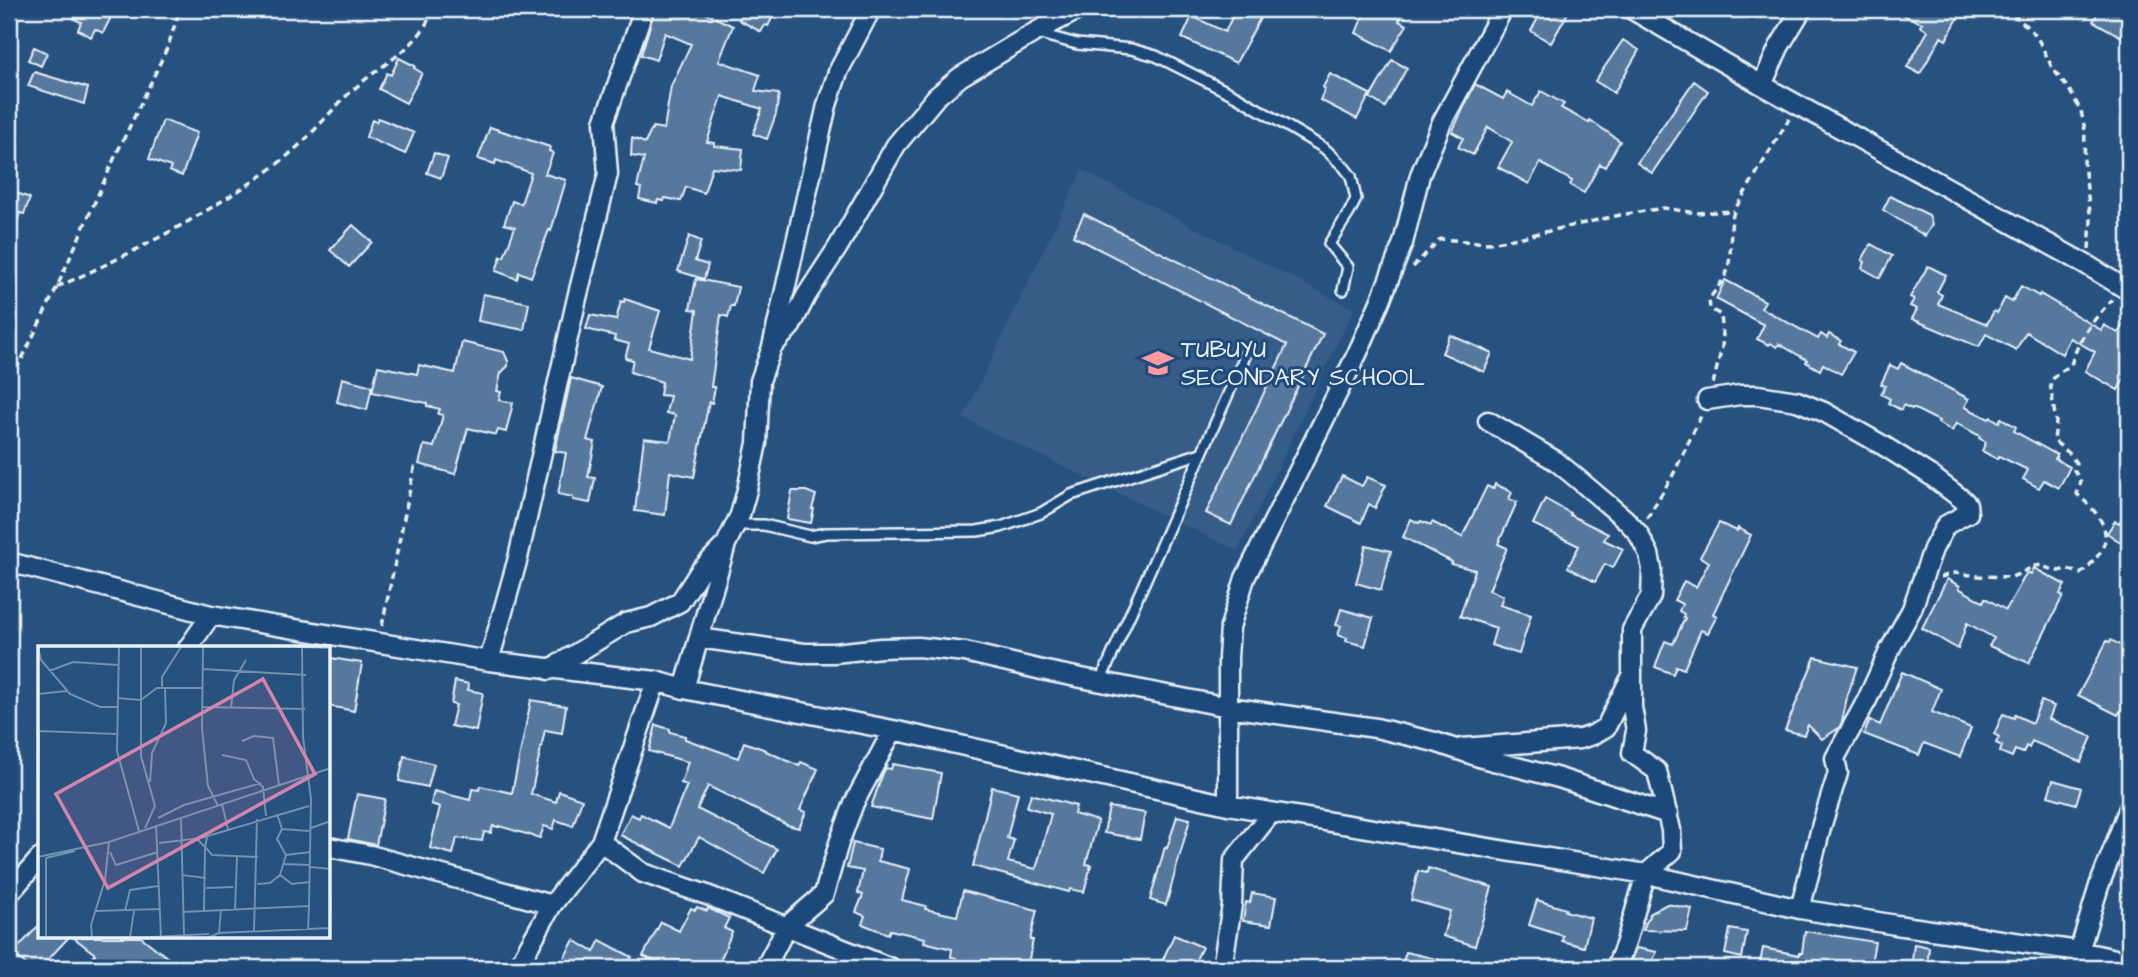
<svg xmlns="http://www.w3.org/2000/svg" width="2138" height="977" font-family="'Architects Daughter',sans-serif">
<rect width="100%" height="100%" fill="#27517f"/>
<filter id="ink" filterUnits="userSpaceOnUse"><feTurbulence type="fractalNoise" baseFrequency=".0143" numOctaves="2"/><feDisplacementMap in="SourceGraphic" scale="14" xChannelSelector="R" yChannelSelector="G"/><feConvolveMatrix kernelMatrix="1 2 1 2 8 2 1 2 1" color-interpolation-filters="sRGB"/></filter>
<g filter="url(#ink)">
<path fill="#355d88" d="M1082,170L1354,309L1238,551L963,418Z"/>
<path fill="#57789d" stroke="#e8f1f8" stroke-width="2" d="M79,9H115L103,33L95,29L91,37L78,30L81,22L74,19Z
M655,9H697L733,26L719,61L760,75L755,91L779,94L776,114L767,139L753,134L762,109L722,96L707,142L715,143L714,146L743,149L741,170L712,167L704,193L686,187L681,201L665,198L664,201L658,200L657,203L639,199L641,188L637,187L644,158L631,156L632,138L645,143L653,127L664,129L671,86L691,44L665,33L656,60L641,55Z
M745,9H777L768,26L765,25L761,32L739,20Z
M1236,9H1265L1236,63L1182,38L1192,16L1225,32Z
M1366,9H1391L1402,15L1399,21L1407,25L1391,51L1356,33Z
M1543,9H1570L1551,43L1531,31Z
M1889,9H1963L1946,40L1941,37L1920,74L1907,67L1928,31L1920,26L1922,23Z
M2100,9H2129V41L2093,21Z
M1623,40L1639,50L1614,93L1595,81Z
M34,47L47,53L41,66L28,60Z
M399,58L415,66L414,68L422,73L406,103L379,89L387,73L391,75Z
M1392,60L1407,68L1385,107L1370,98Z
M34,72L88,88L84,104L28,86Z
M1330,74L1370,94L1357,119L1320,100L1325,89L1323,87Z
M1694,81L1708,91L1652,173L1637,163Z
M1475,84L1503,99L1507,92L1532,106L1541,91L1564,104L1561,108L1589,123L1590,120L1620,141L1605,167L1600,164L1584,193L1570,185L1572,181L1540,163L1529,184L1498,167L1512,142L1488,127L1473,155L1458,147L1463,138L1452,132Z
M378,118L414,133L405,154L366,137L372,120L376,122Z
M163,120L197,133L182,176L169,171L171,167L149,159Z
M490,127L550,147L549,151L553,153L545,174L566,180L551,231L549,230L531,277L519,272L517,279L496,271L501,256L504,257L515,227L504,224L512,201L521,204L531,173L496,160L495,164L478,159Z
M434,153L448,158L441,178L427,173Z
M9,190L30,198L24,214L20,213L11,238L9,237Z
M1890,196L1929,215L1932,225L1925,236L1883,210Z
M1084,214L1323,334L1231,525L1206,513L1287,345L1073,236Z
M353,225L372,242L349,267L330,250Z
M689,236L701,241L695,261L708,265L704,279L678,271Z
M1871,244L1892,256L1880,278L1862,268L1865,262L1862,260Z
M1928,266L1946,275L1937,292L1942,295L1938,304L1987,324L1994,311L1997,313L2005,298L2012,302L2021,286L2039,296L2040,294L2101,330L2104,325L2118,333L2129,314V370L2118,390L2085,371L2095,352L2070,338L2062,354L2026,332L2016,350L1986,334L1979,347L1912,319L1917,309L1910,306L1914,299L1910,297Z
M696,279L738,287L734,306H731L728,317L721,315L711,387H715L712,403L709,402L694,477L670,472L665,515L635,511L644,438L670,441L675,415L666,413L670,396L660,395L662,382L630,372L633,360L625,358L629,344L614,340L615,336L586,329L590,315L616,320L621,301L624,302L625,299L660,311L649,348L690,359L697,310L690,309Z
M1725,280L1765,301L1761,308L1818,339L1821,334L1827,338L1829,334L1841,341L1839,344L1854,352L1841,374L1823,364L1820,370L1806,362L1807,360L1779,344L1777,347L1770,343L1769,345L1757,339L1764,325L1716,299Z
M483,294L529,303L524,330L478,321Z
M1450,335L1492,353L1484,372L1442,353Z
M462,342L504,352L508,361V366L501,373L497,391L501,392L499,400L513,403L506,432L498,430L496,435L468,428L455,474L419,464L424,445L434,447L443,415L438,414L440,409L427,406V403L372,392L378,366L417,374L419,365L455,373Z
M1901,363L1969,399L1965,407L1989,419L1991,417L1999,422L2001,418L2016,427L2014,431L2057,455L2055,459L2070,467L2059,488L2044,480L2039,488L2023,479L2028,470L1999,456L1997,459L1982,451L1986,442L1979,438L1980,436L1956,423L1952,431L1938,423L1939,421L1913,408L1912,409L1903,405L1901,410L1888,403L1890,399L1881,394L1885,386L1881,384L1890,365L1898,369Z
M342,378L372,386L367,410L337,402Z
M571,378L602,387L587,440L595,442L588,477L595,478L590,503L573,500V497L558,494L566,453L555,451Z
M1342,476L1362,486L1367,477L1386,485L1375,508L1369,504L1361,523L1327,506Z
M1495,484L1512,492L1509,499L1517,502L1498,544L1507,548L1489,590L1503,596L1500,605L1531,615L1519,654L1491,645L1496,628L1460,616L1475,570L1451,564L1452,562L1403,537L1411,519L1419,523L1421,521L1431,525L1432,522L1462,537L1487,486L1493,489Z
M792,491H806L816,495L812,509H814L811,523L787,519Z
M1545,499L1570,513V515L1608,534L1604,540L1623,549L1613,568L1605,564L1595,582L1568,567L1579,546L1533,524Z
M2129,507V548L2107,533L2115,521L2119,523Z
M1719,523L1737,531L1738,528L1751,535L1713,614L1717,616L1708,633L1701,630L1684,669L1676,666L1673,674L1655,667L1665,641L1673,644L1685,618L1683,617L1684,614L1679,611L1682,604L1674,600L1684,581L1696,587L1709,562L1700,557Z
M1366,545L1391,551L1381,590L1356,583Z
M2034,568L2065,585L2060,594L2063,596L2029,663L1989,646L1994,638L1967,623L1958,649L1922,628L1947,579L1960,586L1959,588L1983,602L1985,598L2006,610L2027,572L2031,574Z
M1341,609L1373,618L1365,646L1346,641L1347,638L1338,635L1341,626L1336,625Z
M2111,640L2129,650V695L2118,715L2078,695L2107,641L2110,642Z
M1815,657L1857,667L1847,697L1842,722L1839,728L1822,739L1808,725L1804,735L1785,730Z
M331,658L362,663L354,711L329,706V670Z
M1902,672L1941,689L1932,712L1971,728L1960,757L1924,743L1919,755L1864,734L1870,720L1880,725Z
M455,681L469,684L468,690L483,693L476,731L451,726L456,705L451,704Z
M531,700L566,706L562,733L545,730L531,794L556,802L559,791L582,799L573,826L556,820L553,829L544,826L540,838L499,826V827L493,826L491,833L484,832L482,841L457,838L453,854L430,848L440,807L431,804L434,791L470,800L472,789L479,790L480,786L512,793Z
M2041,701L2054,706L2049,719L2092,737L2081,762L2032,741L2029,748L2026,746L2023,753L2015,750L2012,757L2000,752L2002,746L1996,743L1999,737L1994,734L2003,714L2014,718L2015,715L2032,723Z
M656,725L670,729V732L685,736V739L738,758L744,742L766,750V751L799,766L801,762L818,769L800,810L806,812L799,828L787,825L708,786L697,809L777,849L764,873L699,837L683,866L620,835L631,814L639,818L641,814L669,828L687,785L681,783L688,762L649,751Z
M404,756L434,764L428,787L399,781Z
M893,764L941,773L933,819L871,807L883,773L886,768L891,769Z
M2053,780L2081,788L2076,804L2048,796Z
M992,787L1018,793L1007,838L1014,840L1008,862L1036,869L1051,814L1027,807L1031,794L1076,806L1074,814L1098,821L1086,864L1091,865L1084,892L1070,889L1069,892L973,866Z
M357,794L385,799L376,845L348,839Z
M1109,807L1145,813L1140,839L1104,833Z
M1177,816L1190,819L1166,905L1150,900L1165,847L1167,848Z
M853,843L880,849L878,861L910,869L902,900L926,906L925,909L957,916L963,891L1037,910L1030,940H1033L1027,968H1009L971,960L969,967L955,964L956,958L951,957L952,949L924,942L925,938L890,930L888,934L862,924L865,916L856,912L863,895L858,893L863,871L847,868Z
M1428,868L1492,887L1475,946L1443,936L1450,911L1411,900L1418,871L1427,873Z
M1252,893L1276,897L1271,925L1243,921L1246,902L1250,903Z
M1537,900L1566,909L1565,911L1591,918L1584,947L1562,941L1563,936L1529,925Z
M1667,904L1692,909L1687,931L1643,930L1650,913Z
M697,907L707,911L708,908L729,918L724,928L732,932L717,968H691L676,961L673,968H668L643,956L661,922L679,931L691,908L695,910Z
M40,924V937H69L40,968H30L13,953Z
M1730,929L1747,932L1742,958L1725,954Z
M1805,931L1875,942L1870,968H1759L1763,948L1799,955V953H1802Z
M1174,935L1202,947L1192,968H1159Z
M73,937H141L181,968H108L93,956L95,954Z
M574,940L594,952L600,940L632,957L626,968H582L564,958Z
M1914,944L1929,947L1927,968H1911Z
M1636,948L1657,952L1649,968L1629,965Z
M1406,952L1453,963L1452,968H1401Z"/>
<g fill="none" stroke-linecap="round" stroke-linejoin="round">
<g stroke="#e8f1f8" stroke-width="14">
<path id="lane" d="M1038,32L1051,37L1077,44L1131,49L1156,56L1236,96L1324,148L1344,167L1351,176L1356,199L1349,213L1329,244L1348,267L1343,290
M736,525H764L810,536L826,533L977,531L1001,527L1041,513L1071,495L1201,453
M1100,682L1246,354"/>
</g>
<g stroke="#e8f1f8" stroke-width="23">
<path id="street" d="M1631,9L1762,85L2087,265L2129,291
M1762,85L1779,47L1802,9
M772,347L791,326L806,296L838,247L896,145L936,97L960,77L1037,31L1080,9
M1707,400L1740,395H1758L1797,401L1824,412L1884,446L1930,475L1963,500L1967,504L1968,513L1946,525L1933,549L1912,609L1890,649L1867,700L1835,758L1838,773L1822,824L1800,909
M1488,421L1556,461L1579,480L1625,519L1638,533L1649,554L1652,569L1651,596L1632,630V707L1636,731L1632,753L1657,771L1671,830L1672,851L1646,874L1625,945L1616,968
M9,562L211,615L489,661L656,681L684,689L893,730L1228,805L1646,874L1800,909L1896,925L2079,951L2129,962
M699,638L804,653H834L881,648L918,647L965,652L1046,671L1228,707L1376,728L1435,742L1482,758L1559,778L1668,814
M188,648L211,615
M489,661L518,558L577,298L608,174L604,122L644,9
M549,670L626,623L651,617L680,602L700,571L726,544L740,515L747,490L757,443L760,381L772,347L827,105L838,72L871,9
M684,689L725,548
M1462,748L1580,739L1593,735L1606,727L1629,681
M1228,805V658L1230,627L1245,578L1358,352L1380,302L1403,243L1420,175L1442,122L1503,9
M601,842L643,873L707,895L891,968
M329,847L370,855L552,905
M9,894L40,858
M517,968L552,905L601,842L656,681
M765,968L787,926L824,894L839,843L854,803L893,730
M1222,968L1232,905L1234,860L1271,813
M2074,968L2099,886L2129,808"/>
</g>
<path stroke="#e8f1f8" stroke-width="3.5" stroke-dasharray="7 5" stroke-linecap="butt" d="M2013,14L2036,35L2053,69L2070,91L2081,111L2085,130L2084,164L2091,221L2089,249
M1413,267L1440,239L1489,243L1518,238L1620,215L1664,208L1697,213L1734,211
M57,287C114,262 169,234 222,201C248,185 274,169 296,148C319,128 336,103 360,84C386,61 423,45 432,9
M9,379L21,361L57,287L114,159L153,78L168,46L180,9
M1713,384L1722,347L1723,336L1721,315L1710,309L1709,300C1714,291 1723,282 1727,272C1733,252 1728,231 1734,211L1789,119
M1647,518L1673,475L1702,414
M1941,577L1955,573L1979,576L2012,577L2037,565L2058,571L2068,569L2080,574C2117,543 2111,524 2077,494L2081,482L2074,470L2076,463L2069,453L2054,441L2056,422L2050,383L2056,375L2071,365C2078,340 2092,321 2110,302L2113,301
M382,626L415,464"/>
<use href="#lane" stroke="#1f4a7a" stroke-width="9"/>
<use href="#street" stroke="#1f4a7a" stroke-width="18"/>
</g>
</g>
<defs>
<g id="school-bare" transform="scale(2.415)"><path d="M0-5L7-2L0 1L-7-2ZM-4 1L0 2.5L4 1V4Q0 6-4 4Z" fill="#ff9aa2" stroke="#1f4a7a" stroke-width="2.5" paint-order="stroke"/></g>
</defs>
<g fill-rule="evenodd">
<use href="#school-bare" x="1158" y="363"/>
</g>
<g text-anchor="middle" stroke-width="6" stroke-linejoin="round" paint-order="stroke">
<g font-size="24" fill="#e8f1f8" stroke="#1f4a7a" text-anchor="start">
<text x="1181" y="357">TUBUYU<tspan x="1181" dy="28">SECONDARY SCHOOL</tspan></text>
</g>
</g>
<g transform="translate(38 646)">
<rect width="292" height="292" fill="#27517f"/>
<path fill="none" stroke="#7491af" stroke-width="2" d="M0,1L3,14L32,48L62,61H80M81,1L79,105L101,185M103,1V110L117,160L107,182M165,1L164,82L170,140L180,160M259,1L293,2M165,23L268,29M11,25L35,16L80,19M124,42V31L143,1M0,48L29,45M79,52L103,54L119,42H164M164,61L267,63M193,62L196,34L208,14M1,85L78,88M204,95L216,90L235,92L241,139M184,109L208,114L216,133L225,141L228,170M112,136L114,107L128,77L127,42M184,158L190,183M239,168L244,183L271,185M143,171L146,289M120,172L146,159L223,137M0,173L1,85M0,176V208M118,179L123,291M273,182L293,175M244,183L239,193L248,209M169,191L167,201L174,209L220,211M159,193L167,201L166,265M121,197L163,192L271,160M72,206L78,219L120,206M0,211L71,196L293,122M8,212V291M8,212L37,205M245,218L272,219M272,221L293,223M144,229L168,232M242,229L254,238L271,236M219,238L232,237L242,229L248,209L273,206M168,242L195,241M197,263L199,211M58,265L121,263M87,265L92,244L120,240M144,266L271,260L273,153L265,91L264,1M270,283L271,260M216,285L219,173M181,287L183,264M54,291L53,279L67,234L71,196M92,291L96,265M113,291L171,288M171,291L181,287L291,282M291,291L293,252"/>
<path fill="#d584aa" fill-opacity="0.15" stroke="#d584aa" stroke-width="3.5" d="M225,33L277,128L70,242L18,148Z"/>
<rect width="292" height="292" fill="none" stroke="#e8f1f8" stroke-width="3.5"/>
</g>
<rect width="2138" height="977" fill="none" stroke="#1f4a7a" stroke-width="35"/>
<rect x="18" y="18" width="2103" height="942" fill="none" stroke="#e8f1f8" stroke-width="2.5" filter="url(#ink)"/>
</svg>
